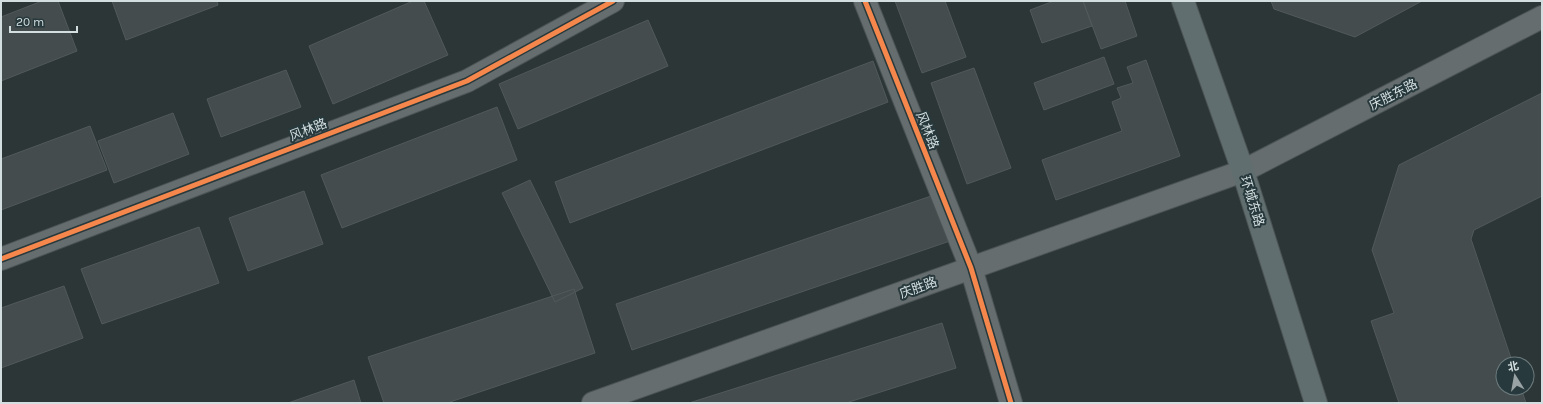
<svg xmlns="http://www.w3.org/2000/svg" width="1543" height="404" font-family="Karla,'Noto Sans SC',sans-serif">
<rect width="100%" height="100%" fill="#2c3637"/>
<path fill="#444c4e" stroke="#52595b" d="M42,1H58L77,51L1,81V17Z
M112,1H217L218,5L126,40Z
M413,1H424L448,55L333,104L309,46Z
M895,1H945L966,57L922,73Z
M1054,1H1083L1092,26L1042,43L1030,10Z
M1083,1H1125L1137,36L1101,49Z
M1271,1H1422L1355,37L1274,9Z
M648,20L668,66L518,129L499,84Z
M1104,57L1114,84L1044,110L1034,83Z
M1146,60L1180,156L1056,200L1042,160L1122,131L1112,102L1121,98L1117,88L1133,83L1127,67Z
M873,61L888,102L570,223L555,182Z
M974,68L1011,168L967,184L931,83Z
M286,70L301,107L221,137L207,99Z
M1542,93V196L1474,230L1471,239L1513,364H1503V388H1521L1526,403H1399L1371,321L1394,313L1372,250L1399,165Z
M497,107L517,160L342,228L321,175Z
M173,113L189,154L114,183L98,141Z
M90,126L107,170L1,210V159Z
M530,180L583,288L555,302L502,193Z
M304,191L323,244L248,271L229,218Z
M934,195L950,241L632,350L616,304Z
M199,227L219,283L102,324L81,269Z
M64,286L83,338L1,368V308Z
M574,289L595,353L447,403H384L368,357Z
M942,323L956,368L846,403H689Z
M354,380L361,403H288Z"/>
<g fill="none" stroke-linecap="round" stroke-linejoin="round">
<g stroke="#4b5354" stroke-width="24">
<path id="street" d="M865,1L971,268L1011,403
M1,259L467,81L613,1"/>
</g>
<g stroke="#4b5354" stroke-width="24">
<path id="secondary" d="M593,403L1243,171L1542,17"/>
</g>
<g stroke="#4b5354" stroke-width="24">
<path id="primary" d="M1183,1L1243,171L1316,403"/>
</g>
<use href="#street" stroke="#666d6e" stroke-width="22"/>
<use href="#secondary" stroke="#666d6e" stroke-width="22"/>
<use href="#primary" stroke="#616e6f" stroke-width="22"/>
<g stroke="#27393c" stroke-width="8">
<path id="cycleway" d="M865,1L971,268L1011,403
M1,259L467,81L613,1"/>
</g>
<use href="#cycleway" stroke="#f5874c" stroke-width="5"/>
</g>
<g text-anchor="middle" stroke-width="4" stroke-linejoin="round" paint-order="stroke">
<g font-size="13" fill="#d3dee0" stroke="#27393c">
<text transform="translate(1393 94) rotate(-27)" y="5">庆胜东路</text>
<text transform="translate(308 129) rotate(-21)" y="5">风林路</text>
<text transform="translate(928 130) rotate(68)" y="5">风林路</text>
<text transform="translate(1253 201) rotate(73)" y="5">环城东路</text>
<text transform="translate(918 287) rotate(-20)" y="5">庆胜路</text>
</g>
</g>
<rect width="1543" height="404" fill="none" stroke="#d3dee0" stroke-width="4"/>
<g transform="translate(1515 376) rotate(349)"><circle r="19" fill="#27393c" stroke="#6c7b7e"/>
<path d="M0-3L7 15L0 10L-7 15Z" fill="#99a3a5"/>
<text y="-6" font-size="11" font-weight="bold" text-anchor="middle" fill="#d3dee0">北</text>
</g>
<path d="M10 26v6h67v-6" fill="none" stroke="#d3dee0" stroke-width="2"/>
<text x="16" y="26" font-size="12" fill="#d3dee0" stroke="#27393c" stroke-width="3" paint-order="stroke">20 m</text>
</svg>
